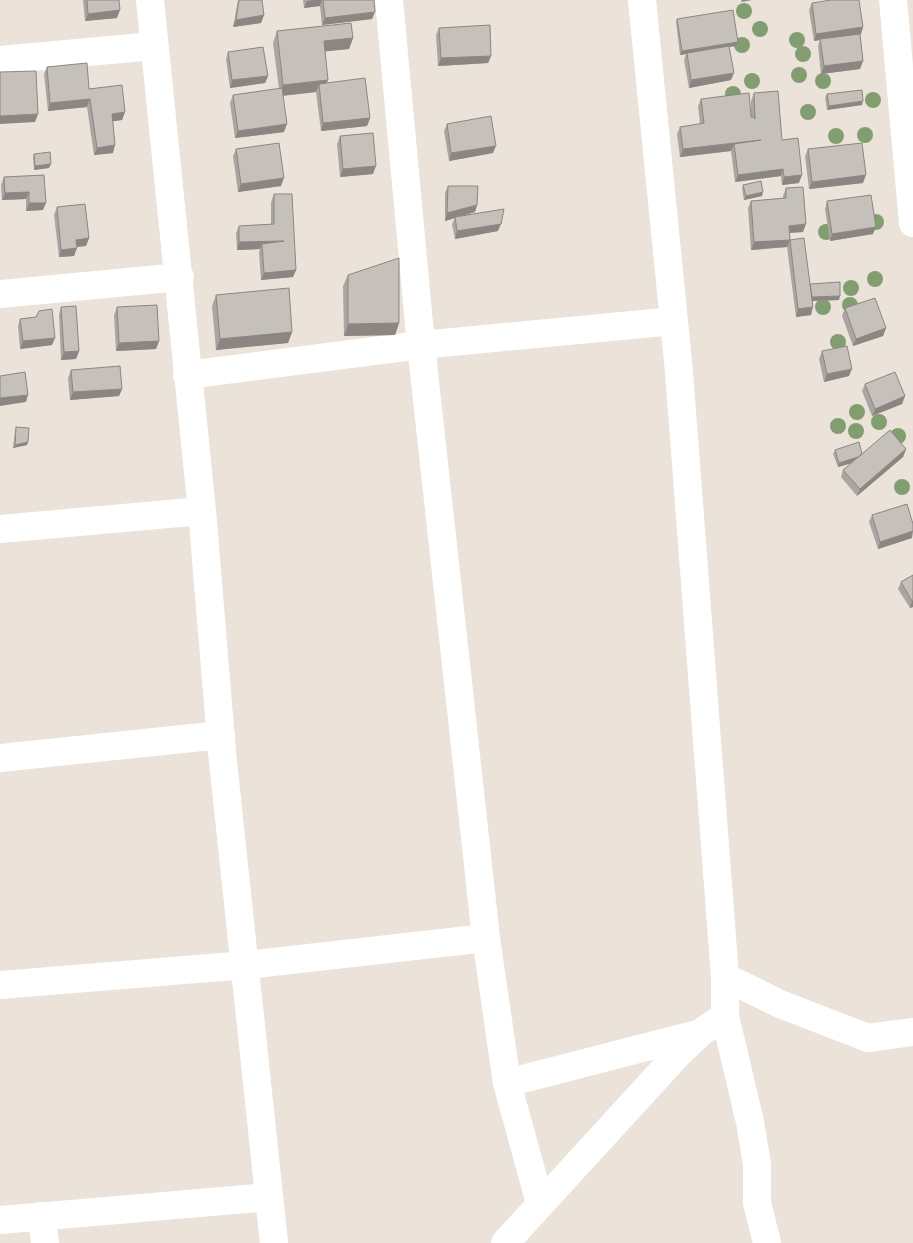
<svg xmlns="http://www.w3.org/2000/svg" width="913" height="1243" font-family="Helvetica,sans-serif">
<rect width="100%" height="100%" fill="#ebe3da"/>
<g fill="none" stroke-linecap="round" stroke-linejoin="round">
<path stroke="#fff" stroke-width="28" d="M150,0L202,511L222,752L274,1243
M389,0L421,345L486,938L507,1083L540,1203
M642,0L679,372L725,977V1016L750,1122L757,1164V1203L767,1243
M893,0L913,223
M0,60L154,46
M0,294L180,277
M187,375L421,345L674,321
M0,529L202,511
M0,758L221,735
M725,977L780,1004L868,1038L913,1032
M0,985L246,965L486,938
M507,1083L697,1034
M42,1216L45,1243
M0,1220L269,1197
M505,1243L678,1054L700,1033L725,1016"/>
</g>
<g fill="#829e70">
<circle cx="744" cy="11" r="8"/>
<circle cx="760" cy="29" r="8"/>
<circle cx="797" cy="40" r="8"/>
<circle cx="742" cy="45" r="8"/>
<circle cx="803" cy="54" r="8"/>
<circle cx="799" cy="75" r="8"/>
<circle cx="752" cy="81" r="8"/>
<circle cx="823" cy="81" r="8"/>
<circle cx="733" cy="94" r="8"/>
<circle cx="873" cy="100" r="8"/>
<circle cx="808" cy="112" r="8"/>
<circle cx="865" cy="135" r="8"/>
<circle cx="836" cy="136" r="8"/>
<circle cx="876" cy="222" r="8"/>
<circle cx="826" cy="232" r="8"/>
<circle cx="875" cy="279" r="8"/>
<circle cx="851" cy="288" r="8"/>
<circle cx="850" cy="305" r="8"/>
<circle cx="823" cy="307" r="8"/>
<circle cx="838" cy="342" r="8"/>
<circle cx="857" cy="412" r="8"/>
<circle cx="879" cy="422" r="8"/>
<circle cx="838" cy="426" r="8"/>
<circle cx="856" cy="431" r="8"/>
<circle cx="898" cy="436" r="8"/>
<circle cx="902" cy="487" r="8"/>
</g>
<path fill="#aaa5a0" d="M83,0H119L117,18L85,21Z
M238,0H262L264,15L261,23L233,27Z
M303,0H374L372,19L322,25L320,6L304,8Z
M812,3L863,27L861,34H860L863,61L860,69L821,74L818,46L820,40L814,41L809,10Z
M677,19L736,46L729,47L731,80L689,88L684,60L686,54L680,55L676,22Z
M439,28L491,56L488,63L438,66L436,35Z
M277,31L353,38L349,49L325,51L327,83L370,118L367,126L321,131L316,92L283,96L284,132L235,138L230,103L233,95L279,89L273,43Z
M228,52L268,76L265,83L230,88L226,59Z
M47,67L89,89L125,112L122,120L112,121L113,153L94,155L87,107L48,111L44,74Z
M754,93L782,140L799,183L782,185L781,176L735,182L731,151L680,157L677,134L680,127L700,124L698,106L701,99L751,117V101Z
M827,94L862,105L827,110L825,98Z
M447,124L493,153L449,161L444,131Z
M340,136L373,174L340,177L337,144Z
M236,149L281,186L238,192L233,156Z
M808,149L863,183L809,189L805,156Z
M34,154L49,168L34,170L33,158Z
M44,175L43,210L26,211V199L2,200L1,185L4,177Z
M743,185L762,196L744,200L742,189Z
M448,186L477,205L475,212L464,215L498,231L455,239L452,224L455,218L445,221V193Z
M786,188L803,232L789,233L790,240L787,247L751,250L748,208L751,201L783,198V196Z
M274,194L296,270L293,277L261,280L259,252L260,249L237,250L236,233L239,226L271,224V202Z
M827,201L873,234L830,241L825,209Z
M57,207L89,238L86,246L77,247L74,256L59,257L54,215Z
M790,240L810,284L839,300L813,301L811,315L796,317L787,247Z
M348,275L399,323L395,335L344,336L343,286Z
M216,295L292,332L288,343L216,350L212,306Z
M61,307L79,351L76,359L61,360L59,315Z
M117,307L159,341L156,349L116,351L114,315Z
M845,308L886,328L883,336L853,346L842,316Z
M36,317L52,345L20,349L18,326L20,319Z
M822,351L849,376L824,382L819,359Z
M71,370L122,389L119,396L70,400L68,378Z
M865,384L905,396L902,404L872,416L862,391Z
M16,427L28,442L27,445L13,448L15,431Z
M906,449L903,457L857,496L841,477L843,470L852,463L838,467L833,454L835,450L862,454Z
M872,515L912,538L878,549L869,522Z
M913,575V607L910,608L898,589L901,582Z"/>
<path fill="#8b8682" d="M313,0H322L320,6L304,8L307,1Z
M742,0H752L741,2Z
M120,10L117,18L85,21L88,14Z
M375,12L372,19L322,25L325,18Z
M264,15L261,23L233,27L236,20Z
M863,27L861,34L821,40L820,39V40L814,41L816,34Z
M353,38L349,49L320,52L324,41Z
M738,42L736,46L680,55L682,51Z
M491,56L488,63L438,66L441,58Z
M863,61L860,69L821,74L824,66Z
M734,73L731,80L689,88L691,80Z
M268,76L265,83L230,88L232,80Z
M328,80L324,91L319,84L316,92L279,96L283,85Z
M90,99L87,107L48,111L50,103Z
M863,101L862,105L827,110L829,106Z
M125,112L122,120L109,122L112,114Z
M38,114L35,122L0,124V116Z
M370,118L367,126L321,131L323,123Z
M287,124L284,132L235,138L238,131Z
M761,140L734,144L731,151L680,157L683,149Z
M115,145L113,153L94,155L97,148Z
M496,146L493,153L449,161L451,153Z
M51,164L49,168L34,170L35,166Z
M376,166L373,174L340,177L343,169Z
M783,169L781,176L735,182L738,175Z
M802,175L799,183L782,185L784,177Z
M866,175L863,183L809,189L812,182Z
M284,178L281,186L238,192L241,184Z
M29,192L26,199L2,200L5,193Z
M763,192L762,196L744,200L746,196Z
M29,203H46L43,210L26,211Z
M477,205L475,212L445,221L447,213Z
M501,224L498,231L455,239L457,231Z
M806,224L803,232L786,233L789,226Z
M876,227L873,234L830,241L832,234Z
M89,238L86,246L73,247L76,240Z
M790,240L787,247L751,250L754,242Z
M284,241L262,244L260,249L237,250L239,242Z
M77,248L74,256L59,257L61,250Z
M296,270L293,277L261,280L264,273Z
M840,296L839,300L809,301L811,297Z
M813,307L811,315L796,317L798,309Z
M399,323L395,335L344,336L348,324Z
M886,328L883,336L853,346L856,339Z
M292,332L288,343L216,350L220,339Z
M55,338L52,345L20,349L23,341Z
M159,341L156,349L116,351L119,343Z
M79,351L76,359L61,360L64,352Z
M852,369L849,376L824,382L827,374Z
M122,389L119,396L70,400L73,392Z
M28,395L26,402L0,406V398Z
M905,396L902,404L872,416L875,409Z
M28,442L27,445L13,448L15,445Z
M906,449L903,457L857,496L860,489Z
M863,456L862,460L838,467L839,463Z
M913,531L912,538L878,549L880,542Z
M912,601H913V607L910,608Z"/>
<path fill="#c6c0ba" stroke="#8b8682" d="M87,0H119L120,10L88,14Z
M239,0H262L264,15L236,20Z
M323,0H374L375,12L325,18Z
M831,0H859L863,27L816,34L812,3Z
M733,10L738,42L682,51L677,19Z
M351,23L353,38L324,41L328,80L283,85L277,31Z
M490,25L491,56L441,58L439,28Z
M860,34L863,61L824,66L820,39Z
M729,46L734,73L691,80L687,53Z
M263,47L268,76L232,80L228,52Z
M87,63L89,89L122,85L125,112L112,114L115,145L97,148L90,99L50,103L47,67Z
M36,71L38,114L0,116V72Z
M365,78L370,118L323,123L319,84Z
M282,88L287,124L238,131L233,95Z
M862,90L863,101L829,106L827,94Z
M778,91L782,140L798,138L802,175L784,177L783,169L738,175L734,144L761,140L683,149L680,127L704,123L701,99L749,93L751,117H755V119L754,93Z
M491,116L496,146L451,153L447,124Z
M373,133L376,166L343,169L340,136Z
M279,143L284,178L241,184L236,149Z
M862,143L866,175L812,182L808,149Z
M50,152L51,164L35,166L34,154Z
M44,175L46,203H29V192L5,193L4,177Z
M761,181L763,192L746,196L743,185Z
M448,186H478L477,205L447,213Z
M803,187L806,224L789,226L790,240L754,242L751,201L786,198V188Z
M274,194H292L296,270L264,273L262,244L284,241L239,242V226L274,224Z
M871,195L876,227L832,234L827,201Z
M85,204L89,238L76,240L77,248L61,250L57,207Z
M504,209L501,224L457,231L455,217Z
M804,238L813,307L798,309L790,240Z
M399,258V323L348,324V275Z
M840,282V296L812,297L810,284Z
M289,288L292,332L220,339L216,295Z
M875,298L886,328L856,339L845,308Z
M157,305L159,341L119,343L117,307Z
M76,306L79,351L64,352L61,307Z
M52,309L55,338L23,341L20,319L36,317L39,311Z
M847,346L852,369L827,374L822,351Z
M120,366L122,389L73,392L71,370Z
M25,372L28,395L0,398V376Z
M895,372L905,396L875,409L865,384Z
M16,427L29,428L28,442L15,445Z
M890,430L906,449L860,489L843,470Z
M859,442L862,454L858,457L839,463L835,450Z
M907,504L913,524V531L880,542L872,515Z
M913,575V601H912L901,582Z"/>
</svg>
